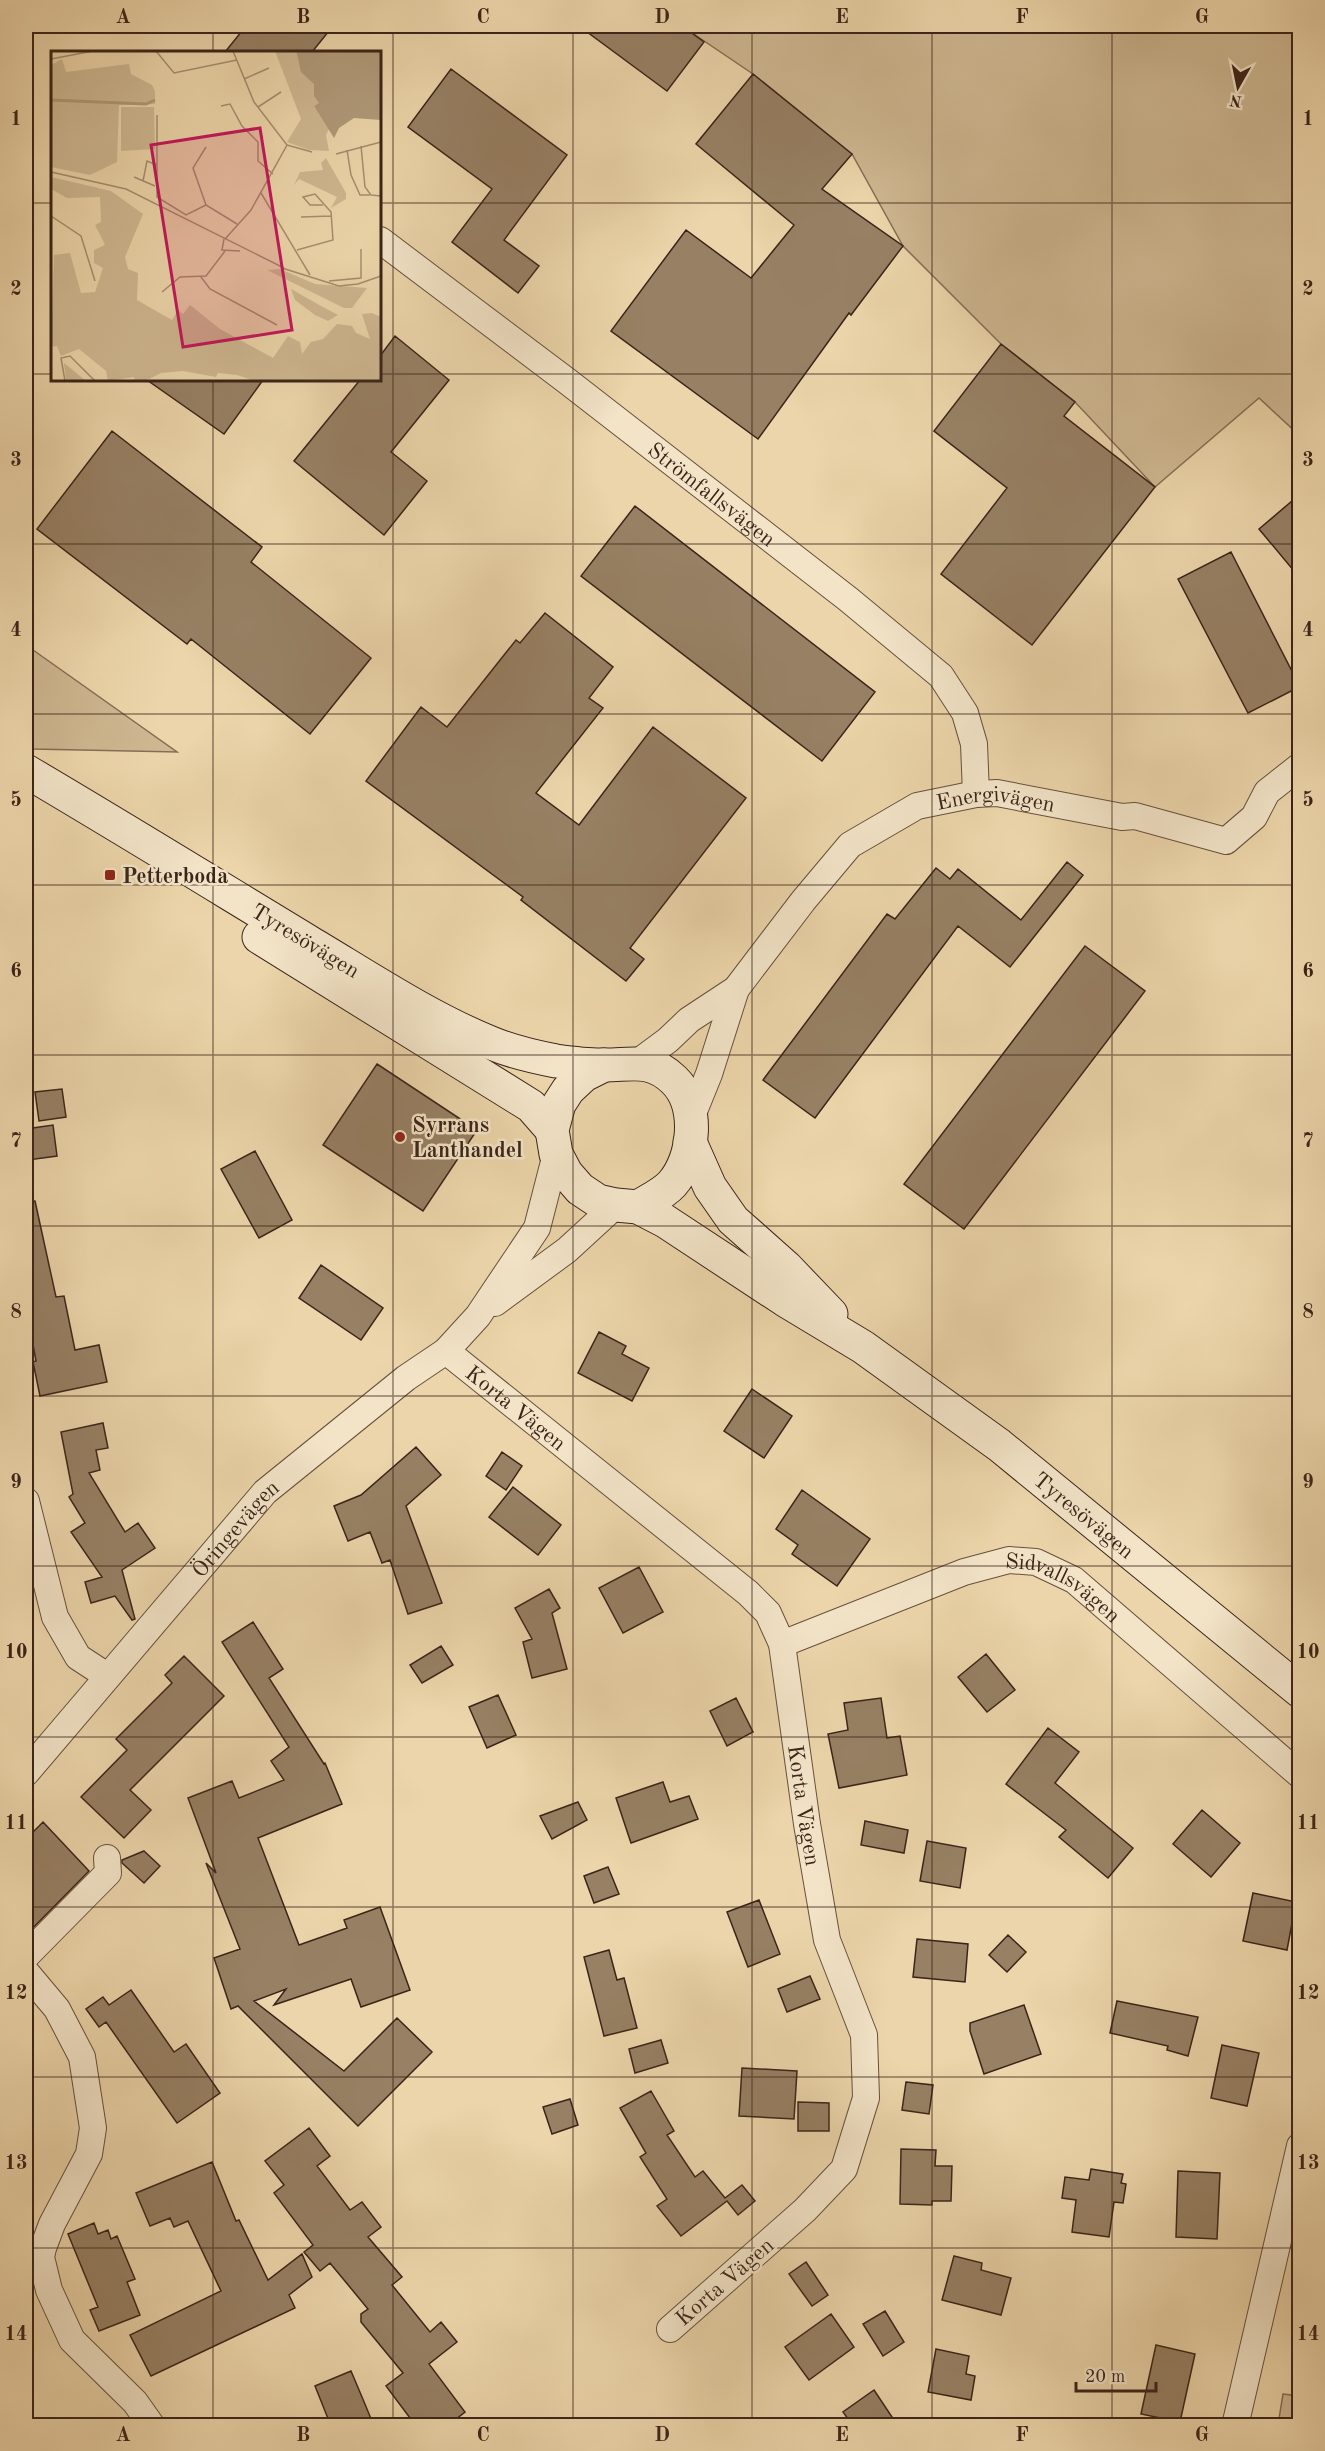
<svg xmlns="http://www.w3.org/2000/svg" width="1325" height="2451" font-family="'Old Standard TT',serif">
<rect width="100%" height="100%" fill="#ecd5aa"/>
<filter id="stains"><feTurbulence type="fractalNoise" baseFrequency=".00333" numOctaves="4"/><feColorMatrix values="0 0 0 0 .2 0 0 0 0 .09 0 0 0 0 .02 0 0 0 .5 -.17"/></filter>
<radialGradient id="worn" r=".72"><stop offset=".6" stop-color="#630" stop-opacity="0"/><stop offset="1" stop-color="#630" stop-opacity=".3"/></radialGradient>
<path fill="#ceb791" stroke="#846e55" stroke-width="1.5" d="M682,26H1299V435L1259,398L1155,487L1075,402L1001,344L903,246L852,154L753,74Z
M26,645L177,752L32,749L26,745Z
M1283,2394L1299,2396V2425H1278Z"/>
<path fill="#978064" stroke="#3b2419" stroke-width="1.5" d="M246,26H333L312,52H225Z
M579,26H682L704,42L667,91Z
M451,69L567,155L504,240L539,266L518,293L452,242L492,189L408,127Z
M753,74L852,154L822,189L903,246L851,315L849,313L758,439L611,331L686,230L751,278L794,225L696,144Z
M395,336L449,380L391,452L427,481L384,535L294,461L360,380H380V356Z
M1001,344L1075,402L1064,416L1155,487L1032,645L941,574L1007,488L934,431Z
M147,380H263L224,434Z
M112,431L262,547L251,562L371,658L310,734L191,639L187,644L37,529Z
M1299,495V577L1259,529Z
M635,506L875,692L822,761L581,576Z
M1231,552L1299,685V687L1248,713L1178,579Z
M545,613L613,667L589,698L603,708L536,793L579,825L653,727L746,798L630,948L644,959L626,981L521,900L523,897L366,781L421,707L447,727L516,640L520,643Z
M1067,862L1083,875L1010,967L958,926L815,1118L763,1080L887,914L895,919L936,868L950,879L958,869L1021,920Z
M1085,946L1145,991L964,1229L904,1184Z
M377,1064L477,1130L423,1211L323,1145Z
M62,1089L66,1117L39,1121L35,1092Z
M53,1125L57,1156L28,1160L26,1129Z
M255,1151L292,1220L259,1238L221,1169Z
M35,1201L56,1297L64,1296L75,1350L99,1345L107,1382L40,1396L33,1362L36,1361L26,1306V1202Z
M321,1265L383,1308L361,1340L299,1298Z
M599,1332L626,1346L622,1354L649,1368L632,1401L578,1373Z
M752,1389L792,1416L764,1458L724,1431Z
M103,1423L108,1448L96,1450L100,1470L89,1473L125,1532L138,1523L155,1548L122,1570L135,1619L132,1620L115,1596L91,1603L85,1582L102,1577L71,1532L85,1523L69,1497L73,1494L61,1432Z
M416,1447L441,1475L406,1506L442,1603L408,1614L390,1560L382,1563L370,1532L348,1541L334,1506L361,1495Z
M502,1452L522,1466L506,1490L486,1476Z
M513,1487L561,1525L538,1555L489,1517Z
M802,1490L870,1539L837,1586L792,1554L798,1545L776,1529Z
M639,1567L663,1612L623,1633L599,1588Z
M549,1589L560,1608L552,1613L567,1669L532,1678L523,1642L532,1639L515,1608Z
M253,1622L283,1669L269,1678L324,1764L325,1763L342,1804L258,1838L299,1945L347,1928L344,1920L380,1907L410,1990L361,2007L351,1979L274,2005L286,1989L254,2001L344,2071L397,2018L432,2052L358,2126L238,2006L231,2009L214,1958L240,1949L206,1863L216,1873L188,1798L232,1781L239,1798L284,1780L271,1761L289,1747L222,1642Z
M441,1646L453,1665L422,1683L410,1665Z
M986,1654L1015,1690L987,1712L958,1677Z
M184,1656L224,1696L130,1790L151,1810L124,1838L81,1797L127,1750L116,1739L172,1683L165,1675Z
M498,1695L516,1735L487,1748L469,1707Z
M736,1698L753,1732L727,1746L710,1711Z
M881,1698L887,1738L900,1736L907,1775L839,1788L828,1734L848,1730L844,1703Z
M1048,1728L1079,1752L1055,1783L1133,1848L1108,1878L1059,1837L1066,1830L1006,1784Z
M663,1782L670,1802L689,1796L698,1819L631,1843L616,1798Z
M578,1802L587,1820L552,1839L540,1816Z
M1202,1810L1240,1843L1211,1877L1173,1844Z
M865,1821L908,1830L904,1853L861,1845Z
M43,1822L89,1871L26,1935V1839Z
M927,1841L966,1848L960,1888L920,1881Z
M144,1851L160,1866L144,1883L122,1863V1860Z
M608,1867L619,1894L594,1903L584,1876Z
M1253,1893L1296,1902L1287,1950L1243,1941Z
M759,1900L780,1954L748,1967L727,1912Z
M1008,1935L1026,1952L1007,1972L989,1955Z
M917,1939L968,1944L965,1982L913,1977Z
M609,1950L617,1980L624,1978L637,2028L604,2036L584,1957Z
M810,1976L820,1999L787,2012L778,1989Z
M131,1990L174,2052L186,2044L220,2093L177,2123L106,2022L99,2027L86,2009L103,1997L109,2005Z
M1117,2001L1198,2017L1188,2056L1167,2050L1168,2046L1110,2033Z
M1024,2005L1041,2054L984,2074L970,2031V2023Z
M661,2040L668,2063L635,2073L629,2049Z
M1222,2045L1259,2053L1247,2106L1211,2098Z
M742,2068L797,2071L794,2119L739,2116Z
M906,2082L933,2085L929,2114L902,2110Z
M651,2091L674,2131L667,2135L695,2177L703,2171L725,2198L742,2185L755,2201L738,2215L727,2201L681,2236L657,2206L667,2199L640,2157L646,2153L620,2108Z
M570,2099L578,2125L552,2134L543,2107Z
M798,2102L829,2103V2131H798Z
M309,2128L330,2156L317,2166L350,2210L362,2202L381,2227L368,2237L402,2277L392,2285L430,2332L441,2322L457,2342L429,2364L465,2412L447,2426H416L386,2386L403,2373L361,2322V2314L368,2309L330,2263L320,2271L304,2252L313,2245L274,2193L284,2185L265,2161Z
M901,2149L936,2150L935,2166H952L951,2201H932V2205L900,2204Z
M212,2162L236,2221L239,2220L268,2280L302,2254L312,2277L289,2295L295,2308L151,2376L130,2335L221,2291L188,2221L174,2227L170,2218L150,2226L136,2193Z
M1091,2169L1123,2174L1121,2183L1126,2184L1123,2203L1114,2202L1109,2237L1072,2232L1076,2200L1062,2198L1065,2177L1089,2180Z
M1178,2171L1220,2173L1217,2239L1176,2237Z
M94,2223L98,2234L108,2230L111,2239L117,2236L135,2279L127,2282L140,2315L99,2331L90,2310L98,2307L68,2234Z
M954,2256L982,2263L981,2270L1011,2278L1001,2315L942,2300Z
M806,2262L828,2295L812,2306L789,2274Z
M885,2311L904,2342L883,2356L863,2324Z
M831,2314L854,2347L809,2380L785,2347Z
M1156,2345L1195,2354L1180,2422L1141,2414Z
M936,2349L969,2356L966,2374L975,2376L971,2400L928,2392Z
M351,2371L362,2397L374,2426H331L315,2386Z
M874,2390L898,2426H853L843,2412Z"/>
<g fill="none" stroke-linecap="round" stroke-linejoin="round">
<g stroke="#67503d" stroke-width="28">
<g id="minor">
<path id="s1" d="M380,240L567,381L848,599L941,676L965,713L974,744L976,794"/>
<path id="s2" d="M637,1063L668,1040L689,1020L736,989L803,901L850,845L917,806L976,794L997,793L1122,817L1135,816L1226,841L1254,817L1267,792L1300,766"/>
<path d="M692,1116L709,1074L736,989"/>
<path d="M495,1303L567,1250L616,1205"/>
<path id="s3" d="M446,1351L748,1593L768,1613L782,1644L807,1824L827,1940L864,2035L866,2098L844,2169L805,2210L670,2329"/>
<path d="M26,1501L55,1617L78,1657L107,1676"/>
<path id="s4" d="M782,1644L964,1572L1009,1560L1036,1562L1074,1580L1300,1775"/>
<path id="s5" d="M26,1773L265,1492L406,1378L446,1351L478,1316L537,1228L556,1154"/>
<path d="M26,1956L108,1873L107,1858"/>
<path d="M26,1972L57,2009L82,2057L93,2128L89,2154L52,2224L43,2248L41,2257L49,2290L72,2340L135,2402L152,2426"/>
<path d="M1235,2426L1300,2146"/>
</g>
</g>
<g stroke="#3b2419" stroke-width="35">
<g id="secondary">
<path id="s6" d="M26,771C121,827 215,885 309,942C366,976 429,1018 491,1043C510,1051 535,1057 556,1061C571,1063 587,1065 601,1065C629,1066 649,1056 674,1080C700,1105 695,1158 672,1184C663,1194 649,1200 638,1207"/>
<path d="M259,937L531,1106L552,1130"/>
<path id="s7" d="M604,1065L584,1075L568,1090L559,1104L552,1130L556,1154L566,1173L580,1189L598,1201L616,1205L638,1207L665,1221L785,1300L863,1347L999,1445L1300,1691"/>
<path d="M690,1142L710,1187L733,1220L786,1267L831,1314"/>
</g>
</g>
<use href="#minor" stroke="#f3e4c8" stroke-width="26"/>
<use href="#secondary" stroke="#f3e4c8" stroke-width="33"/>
</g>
<path fill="none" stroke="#3b2419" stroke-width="1.5" stroke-opacity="0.55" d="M213,26V52M393,26V2426M573,26V2426M752,26V2426M932,26V2426M1112,26V2426M26,203H52M380,203H1300M26,374H52M380,374H1300M213,380V2426M26,544H1300M26,714H1300M26,885H1300M26,1055H1300M26,1226H1300M26,1396H1300M26,1566H1300M26,1737H1300M26,1907H1300M26,2077H1300M26,2248H1300"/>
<g fill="#8f2418" stroke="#f3e4c8" stroke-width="2">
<rect x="104" y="869" width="12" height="12" rx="3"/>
<circle cx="400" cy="1137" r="6"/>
</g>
<g text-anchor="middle" stroke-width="5" stroke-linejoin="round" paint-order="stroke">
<g font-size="22" fill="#3b2419" stroke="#f3e4c8">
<text dy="8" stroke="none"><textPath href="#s1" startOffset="418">Strömfallsvägen</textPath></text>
<text dy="8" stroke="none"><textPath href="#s2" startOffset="465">Energivägen</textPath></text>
<text dy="8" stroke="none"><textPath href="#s6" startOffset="327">Tyresövägen</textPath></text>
<text dy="8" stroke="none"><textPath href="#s3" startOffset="90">Korta Vägen</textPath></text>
<text dy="8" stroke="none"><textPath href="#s7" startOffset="760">Tyresövägen</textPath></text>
<text dy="8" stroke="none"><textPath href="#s5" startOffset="322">Öringevägen</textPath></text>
<text dy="8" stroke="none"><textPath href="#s4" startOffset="304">Sidvallsvägen</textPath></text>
<text dy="8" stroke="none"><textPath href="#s3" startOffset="612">Korta Vägen</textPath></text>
<text transform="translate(724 2281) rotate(-41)" y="8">Korta Vägen</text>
</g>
<g font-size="22" font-weight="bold" fill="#3b2419" stroke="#f3e4c8" text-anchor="start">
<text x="122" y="883">Petterboda</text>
<text x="412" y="1132">Syrrans<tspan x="412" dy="25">Lanthandel</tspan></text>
</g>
</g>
<g transform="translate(51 51)">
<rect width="330" height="330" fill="#ecd5aa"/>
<path d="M224,0H245L248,13L263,32L268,52L263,55L278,78L275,84L278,100L258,99L236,91L250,68ZM11,8L15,21L78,13L80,23L101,34L104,40V53L68,54L66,111L39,124L0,116V14ZM70,56H103L104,98L70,100ZM275,107L295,142V148L280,157L286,146L248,128L243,134L249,121L272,119L270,112ZM0,126L60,140L92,163L74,206L77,218L87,222L86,249L121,269L127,259L132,263L139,254L169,278L222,307L237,285L249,291L251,303L260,291L272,288L286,273L301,275L305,282L319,288L311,263L321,262L330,266V330H204L186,324L167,322L165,326L132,320L110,322L94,330H84L83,326L57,330L55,320L28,298L10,305L6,295L0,296L3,204L19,202L30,242L44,241L52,217L43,212V199L54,194L44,174L50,171L49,146L16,147L0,138ZM229,218L264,233L316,237L301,257H293L216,219ZM240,238L272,256L287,264L277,270L264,264L244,249ZM13,312L18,316L35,330H15Z" fill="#ceb791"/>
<path d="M245,0H330V69L303,67L288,77L283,87L263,55L268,52L263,45V33L250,21Z" fill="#b09979"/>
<path fill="none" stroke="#b09979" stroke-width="3" d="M0,49L95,53L104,49"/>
<path fill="none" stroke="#a58e70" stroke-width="1.5" d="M105,0L123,22L186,9M0,8L42,0M193,28L218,17M170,55L179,53L191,75L207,91V110L222,123M207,56L230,41M106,64V146L135,164L155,154M236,94L261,101M310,95L314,136L320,144L330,145M155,96L142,117L155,154L186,173M296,99L300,124L309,144H319M285,103L330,91M0,121L75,138L233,217M83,126L104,135M92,130L96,110L106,114M210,142L259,224M0,165L30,185L44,230M250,166L280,165M173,188L171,199L189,200M174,188L200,159L236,94L203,51L182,0M246,199L282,189L280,161L264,143L252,146L259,154H272M231,217L288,235L307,233L330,225M150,226L159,238L226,274M278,230L310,227V198M111,241L129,226L155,225L174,200M14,330L10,307L19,305L44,330"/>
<path fill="#c2185b" fill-opacity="0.15" stroke="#c2185b" stroke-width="3" d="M209,77L241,279L132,296L100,94Z"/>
<rect width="330" height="330" fill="none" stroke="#3b2419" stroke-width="3"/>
</g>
<rect width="1325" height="2451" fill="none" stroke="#ecd5aa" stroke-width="66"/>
<g transform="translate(1238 87) rotate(189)" stroke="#f3e4c8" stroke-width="4.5" paint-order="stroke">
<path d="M0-4.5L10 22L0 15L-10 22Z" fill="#3b2419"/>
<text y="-9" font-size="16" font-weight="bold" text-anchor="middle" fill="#3b2419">N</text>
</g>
<path d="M1076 2382v9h80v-9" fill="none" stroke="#3b2419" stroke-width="3"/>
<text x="1085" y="2382" font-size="18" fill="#3b2419" stroke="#f3e4c8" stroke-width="4.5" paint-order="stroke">20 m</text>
<rect x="33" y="33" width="1259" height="2385" fill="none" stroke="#3b2419" stroke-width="2"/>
<g font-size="20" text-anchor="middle" font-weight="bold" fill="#3b2419">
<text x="123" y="23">A</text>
<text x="303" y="23">B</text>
<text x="483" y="23">C</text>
<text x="662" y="23">D</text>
<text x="842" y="23">E</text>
<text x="1022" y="23">F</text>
<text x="1202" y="23">G</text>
<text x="16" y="125">1</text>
<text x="1308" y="125">1</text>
<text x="16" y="295">2</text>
<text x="1308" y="295">2</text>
<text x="16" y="466">3</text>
<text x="1308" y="466">3</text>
<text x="16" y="636">4</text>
<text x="1308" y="636">4</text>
<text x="16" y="806">5</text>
<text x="1308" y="806">5</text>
<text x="16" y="977">6</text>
<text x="1308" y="977">6</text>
<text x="16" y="1147">7</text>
<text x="1308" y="1147">7</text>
<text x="16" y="1318">8</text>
<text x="1308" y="1318">8</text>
<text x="16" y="1488">9</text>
<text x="1308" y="1488">9</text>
<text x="16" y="1658">10</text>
<text x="1308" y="1658">10</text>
<text x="16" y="1829">11</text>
<text x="1308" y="1829">11</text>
<text x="16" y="1999">12</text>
<text x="1308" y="1999">12</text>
<text x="16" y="2169">13</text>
<text x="1308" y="2169">13</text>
<text x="16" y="2340">14</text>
<text x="1308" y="2340">14</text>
<text x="123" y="2441">A</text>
<text x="303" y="2441">B</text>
<text x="483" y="2441">C</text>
<text x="662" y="2441">D</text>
<text x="842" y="2441">E</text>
<text x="1022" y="2441">F</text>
<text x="1202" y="2441">G</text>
</g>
<rect width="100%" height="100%" filter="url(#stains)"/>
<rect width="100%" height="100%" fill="url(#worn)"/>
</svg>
